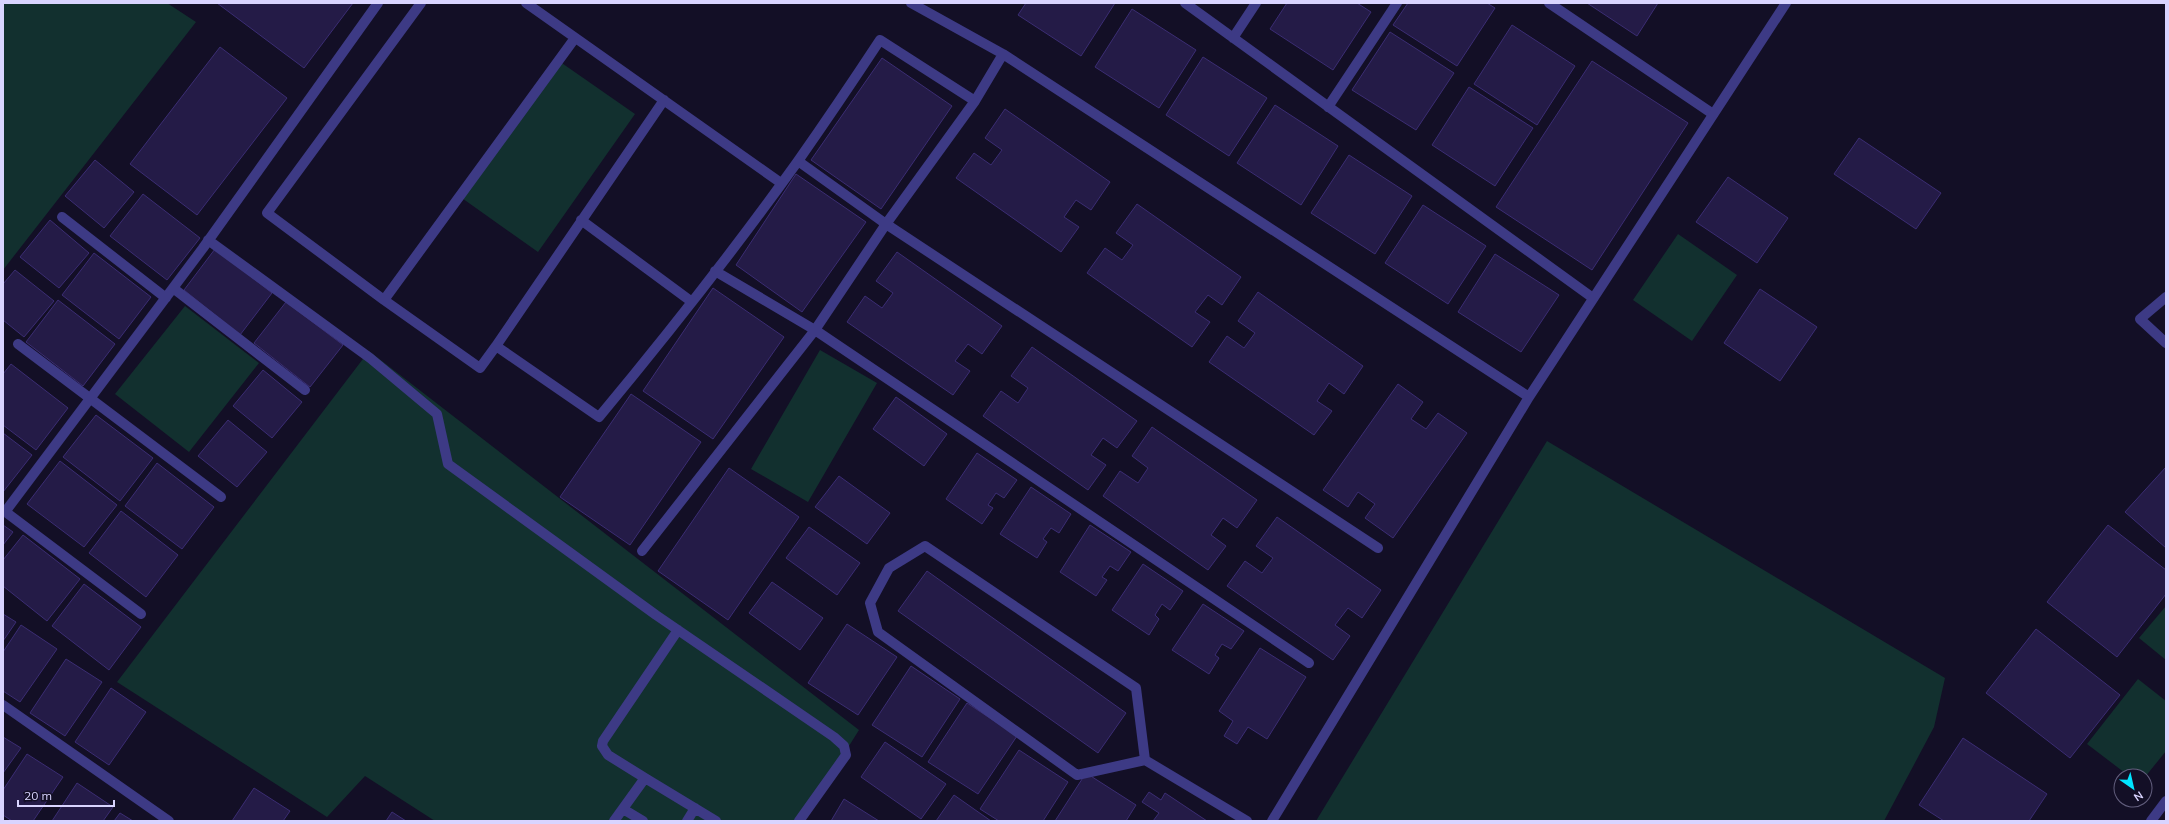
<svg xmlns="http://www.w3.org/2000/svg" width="2169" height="824" font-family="Mulish,sans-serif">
<rect width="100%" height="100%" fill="#130f26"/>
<path fill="#12302f" d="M3,3H167L196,22L3,270Z
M556,59L635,114L538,252L459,196Z
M1678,234L1737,275L1692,341L1633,300Z
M185,306L259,363L189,452L115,394Z
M820,350L877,383L808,502L751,469Z
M369,351L859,730L802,821H435L365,776L327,817L117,682Z
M1547,441L1945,678L1934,727L1884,821H1316Z
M2166,606V660L2139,638Z
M2138,679L2166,701V751L2145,777L2129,776L2087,744Z"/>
<path fill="#241b47" stroke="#3b2d73" d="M217,3H353L304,68Z
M1026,3H1115L1081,56L1018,15Z
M1287,3H1357L1371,12L1333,70L1270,29Z
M1408,3H1487L1495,8L1457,66L1393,25Z
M1587,3H1658L1637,36Z
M1132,9L1196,50L1159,108L1095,67Z
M1512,25L1575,66L1537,125L1474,84Z
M1390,32L1454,73L1416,130L1352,90Z
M220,47L287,98L197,215L130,164Z
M1203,57L1267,98L1229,156L1166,115Z
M882,58L952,106L881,209L811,160Z
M1592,61L1688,123L1592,270L1496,207Z
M1469,87L1533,128L1495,186L1432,145Z
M1275,105L1338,146L1301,205L1237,163Z
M1005,109L1110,182L1091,210L1076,200L1064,217L1079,227L1061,252L956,178L974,153L991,165L1002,150L985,138Z
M1859,138L1941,193L1916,229L1834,174Z
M1349,155L1412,196L1375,254L1311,213Z
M95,160L134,192L104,228L65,196Z
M796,174L866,222L802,312L736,265Z
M1728,177L1788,218L1757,263L1696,222Z
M143,194L200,238L167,280L110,236Z
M1137,204L1241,277L1222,305L1208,295L1195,312L1210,322L1192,347L1087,273L1105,248L1122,260L1133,245L1116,233Z
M1423,205L1486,246L1448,304L1385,263Z
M50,220L89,253L59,288L20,257Z
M215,249L272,293L240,335L184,290Z
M897,252L1002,326L982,354L968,344L955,361L970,371L953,395L847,322L865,296L882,308L893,293L876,281Z
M94,253L151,297L119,339L62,295Z
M1495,254L1559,295L1521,352L1458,312Z
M15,270L54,301L24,337L3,320V284Z
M713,288L784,337L713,439L643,391Z
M1760,289L1817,327L1780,381L1724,343Z
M1258,292L1363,366L1344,394L1329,383L1317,401L1332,411L1314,435L1209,362L1227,336L1244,348L1255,333L1238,321Z
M58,300L115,344L83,386L26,342Z
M286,302L343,345L310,387L254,343Z
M1032,347L1137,421L1117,448L1103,438L1091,455L1106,465L1088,490L983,416L1001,391L1018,403L1028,388L1011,376Z
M11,364L68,408L36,450L3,425V374Z
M263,370L302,402L272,438L233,406Z
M1398,384L1423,402L1411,419L1426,429L1438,413L1467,433L1393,538L1365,518L1375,504L1358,492L1348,507L1323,490Z
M631,394L701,442L630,545L560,497Z
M896,397L947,434L924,466L873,429Z
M96,415L153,458L120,501L63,457Z
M228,420L267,452L237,487L198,456Z
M1152,427L1257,500L1237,528L1223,518L1211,535L1226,546L1208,570L1103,496L1120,471L1138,483L1148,468L1132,456Z
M3,433L32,455L3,492Z
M977,453L1017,480L1004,498L996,493L988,505L993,508L982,524L946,499Z
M60,461L117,505L84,547L27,504Z
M157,463L214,507L182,549L125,506Z
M2166,467V548L2125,512Z
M729,468L799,517L728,620L658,571Z
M839,476L890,513L867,544L815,507Z
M1031,487L1071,514L1059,533L1051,528L1043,539L1047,542L1037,558L1000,534Z
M121,511L178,555L146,597L89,553Z
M1277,517L1381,590L1362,618L1348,608L1335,625L1350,636L1333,660L1227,586L1245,561L1262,573L1273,558L1256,546Z
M3,525L13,532L3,545Z
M1090,525L1131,552L1118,571L1110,566L1102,577L1107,580L1096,596L1060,572Z
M2108,525L2166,570V594L2117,657L2047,602Z
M809,527L860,563L837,595L786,558Z
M23,535L80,579L47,621L3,586V560Z
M1143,564L1183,591L1170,610L1162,604L1155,615L1159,619L1149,635L1112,610Z
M927,571L1126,713L1098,753L898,611Z
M772,582L823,618L800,650L749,613Z
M84,584L141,627L109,670L52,626Z
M1203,604L1244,631L1231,649L1222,644L1215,655L1219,658L1209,674L1172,650Z
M3,614L16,622L3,641Z
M847,624L897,657L858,715L808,683Z
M21,625L57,649L20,702L3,691V652Z
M2036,629L2120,695L2070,758L1986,693Z
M1260,648L1306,677L1267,739L1248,727L1237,744L1224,736L1233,721L1219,711Z
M66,659L102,682L65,736L30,713Z
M911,666L960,699L922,757L872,725Z
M111,688L146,712L109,765L75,742Z
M967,703L1017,736L978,794L928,762Z
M3,737L21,748L3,773Z
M1963,738L2047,794L2029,821H1944L1919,805Z
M885,742L946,784L921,819L861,777Z
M1019,750L1068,782L1043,821H999L980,809Z
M27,754L63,777L33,821H12L3,815V790Z
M1086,773L1136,805L1126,821H1055Z
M77,783L113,807L103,821H52Z
M254,788L290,811L283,821H232Z
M1149,792L1161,800L1165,793L1207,821H1153L1159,813L1142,802Z
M954,795L991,821H936Z
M844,799L879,821H831Z
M392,812L406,821H386Z
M120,813L133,821H114Z"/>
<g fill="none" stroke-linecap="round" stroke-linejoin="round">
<path stroke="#3d3a85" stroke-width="10" d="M1185,3L1593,298
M1549,3L1713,114
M1233,38L1256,3
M1328,107L1397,3"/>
<path stroke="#3d3a85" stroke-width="10" d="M421,3L267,213L384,300L575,38
M526,3L781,183
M911,3L1003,54L1529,397
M798,161L886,224L1378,548
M62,217L166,298
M581,220L692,302
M208,240L370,358L437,414L448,464L656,615L834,737L844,746L846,755L799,821
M715,271L815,330L1309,663
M173,288L305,390
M2166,297L2140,319L2166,343
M384,300L480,368L496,346L599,417C668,334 735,249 798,161C826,121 853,81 880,40L975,101
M18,344L221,497
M496,346L664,100
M3,510L141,614
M5,512L203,248L378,3
M642,551L815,330L886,224L975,101L1003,54
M3,705L169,821
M1145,760L1136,688L925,546L889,568L870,603L878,632L1077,775L1145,760L1247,821
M645,778L716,821
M623,809L643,821
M614,821L645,778L608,755L602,746L603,741L678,630
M687,821L695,808
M1272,821L1529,397L1786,3
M2151,821L2166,801"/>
</g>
<rect width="2169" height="824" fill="none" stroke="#d9d4ff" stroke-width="8"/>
<g transform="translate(2133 788) rotate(146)"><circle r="19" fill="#130f26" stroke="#625e7d"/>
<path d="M0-3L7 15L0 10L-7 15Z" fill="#00e5ff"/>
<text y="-6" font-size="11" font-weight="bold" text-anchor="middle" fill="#d9d4ff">N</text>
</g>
<path d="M18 800v6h96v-6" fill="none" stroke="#d9d4ff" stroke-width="2"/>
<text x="24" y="800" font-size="12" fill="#d9d4ff" stroke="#130f26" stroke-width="3" paint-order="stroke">20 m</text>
</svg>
